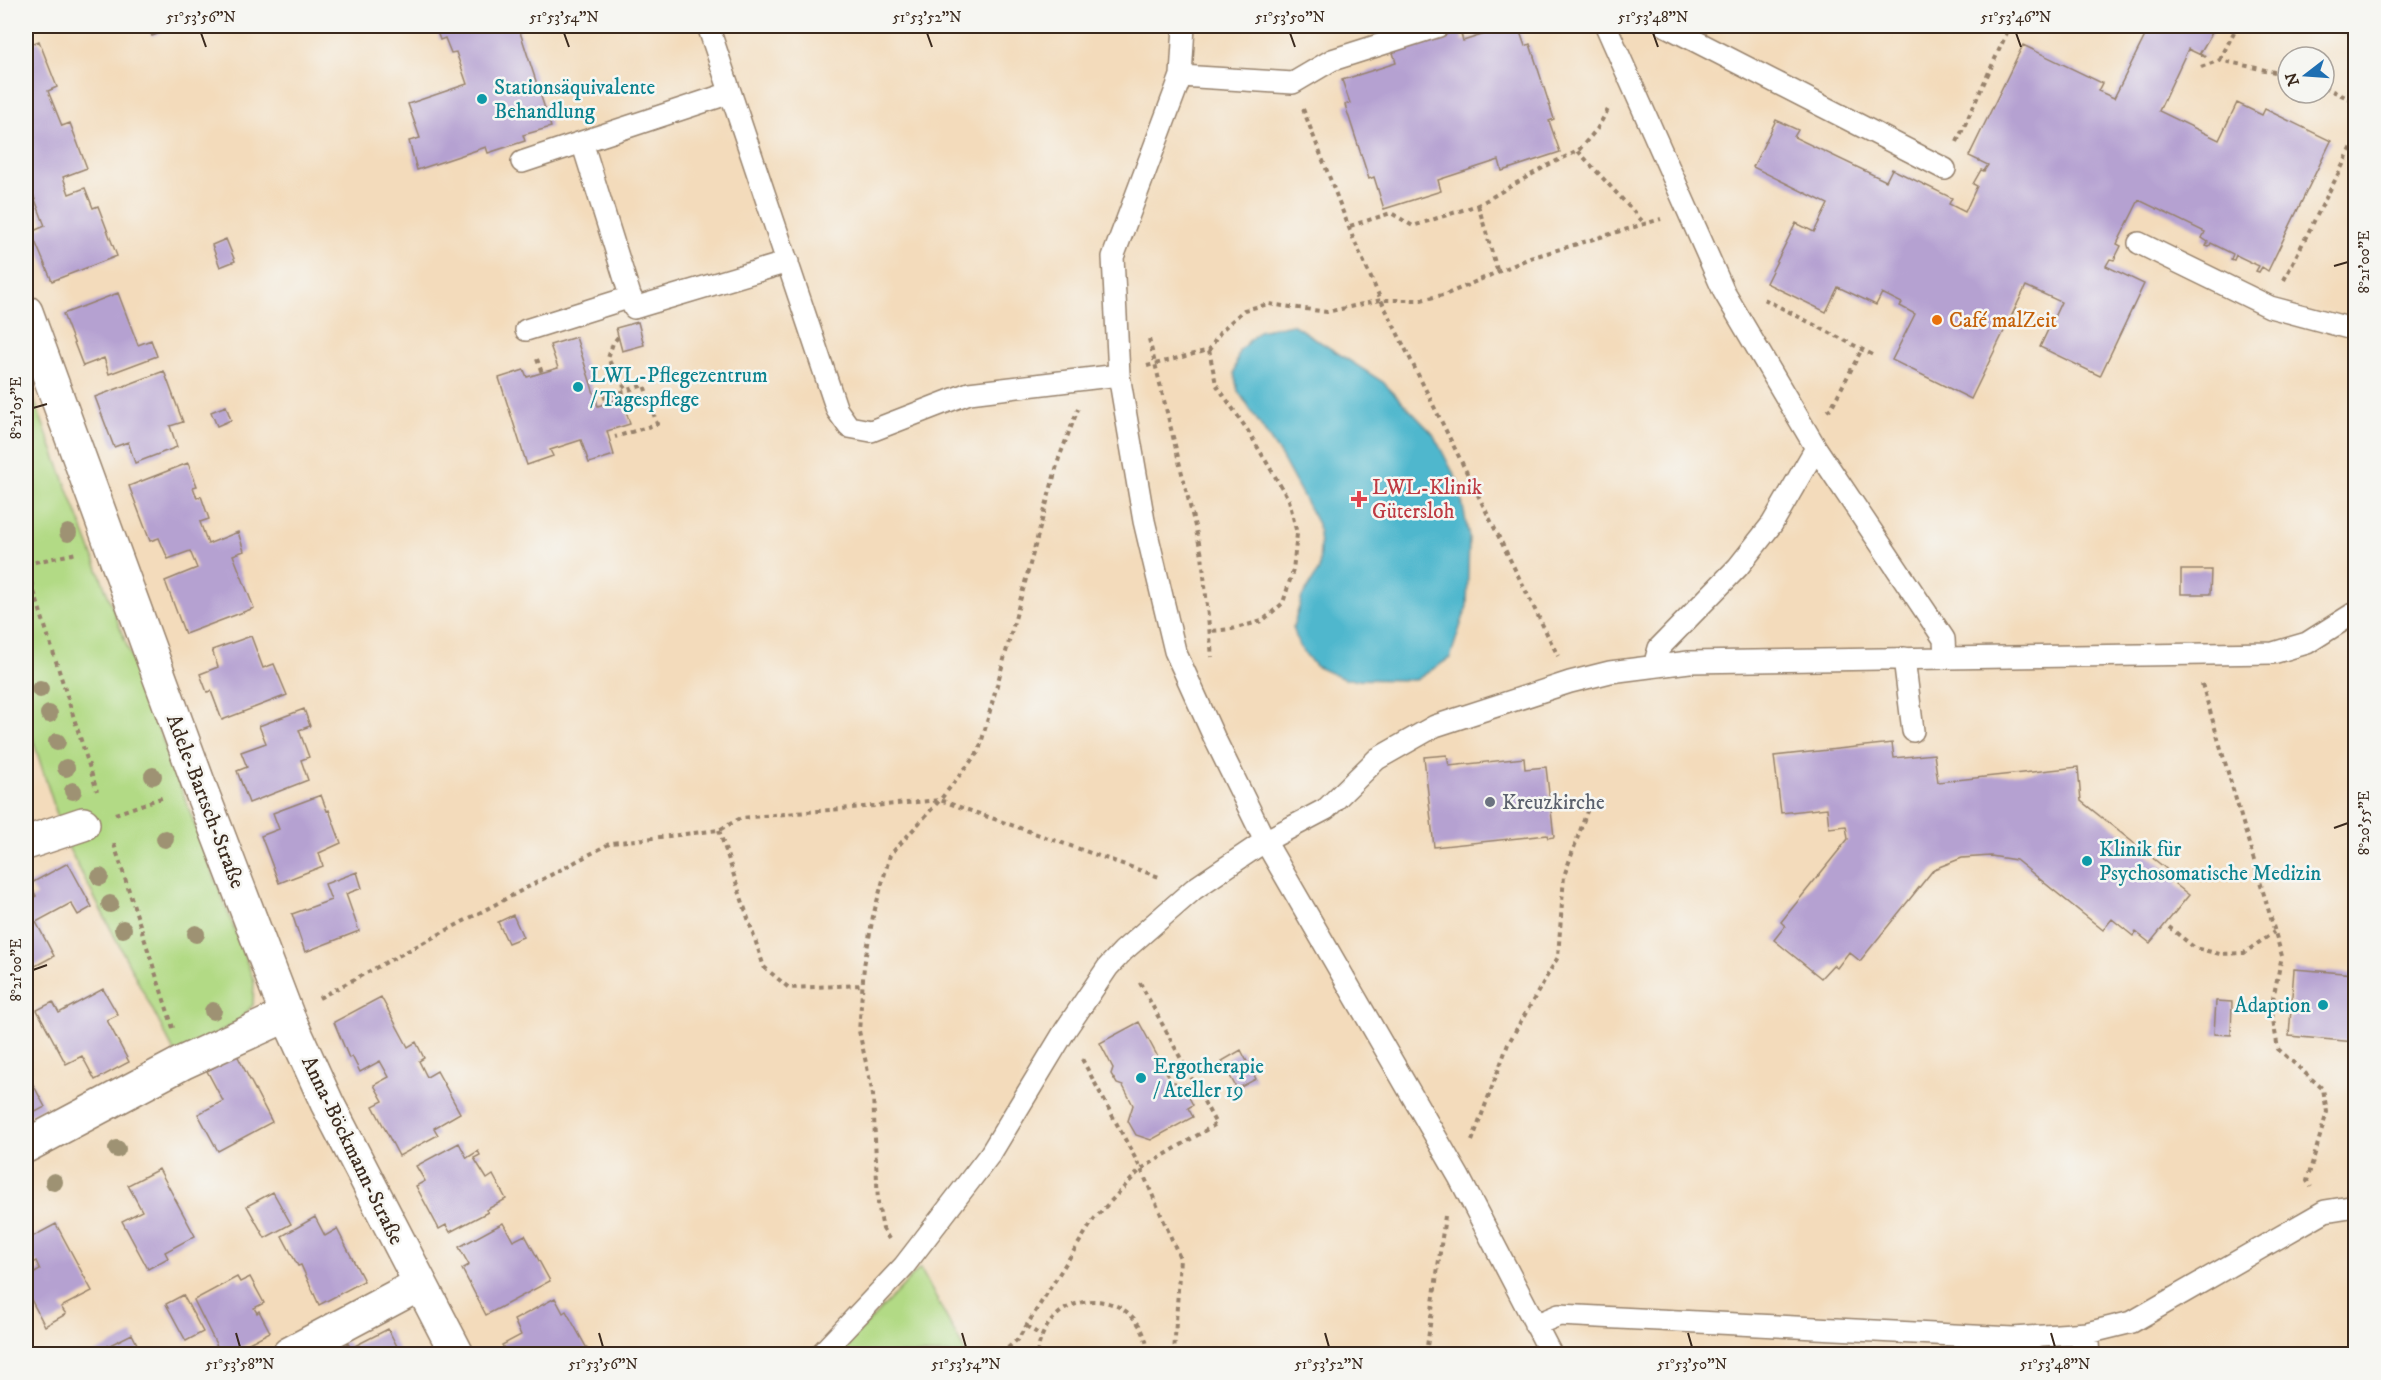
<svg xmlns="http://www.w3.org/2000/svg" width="2381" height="1380" font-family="'IM FELL DW Pica',serif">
<rect width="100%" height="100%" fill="#f6f6f2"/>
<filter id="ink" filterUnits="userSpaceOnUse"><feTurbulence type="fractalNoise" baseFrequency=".0167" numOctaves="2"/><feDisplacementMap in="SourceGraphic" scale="12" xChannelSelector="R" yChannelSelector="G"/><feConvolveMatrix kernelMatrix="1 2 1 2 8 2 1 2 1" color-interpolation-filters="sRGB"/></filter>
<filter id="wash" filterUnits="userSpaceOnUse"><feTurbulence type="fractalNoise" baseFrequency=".008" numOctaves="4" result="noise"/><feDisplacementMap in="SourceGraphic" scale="24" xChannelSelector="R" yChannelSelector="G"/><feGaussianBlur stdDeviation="1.35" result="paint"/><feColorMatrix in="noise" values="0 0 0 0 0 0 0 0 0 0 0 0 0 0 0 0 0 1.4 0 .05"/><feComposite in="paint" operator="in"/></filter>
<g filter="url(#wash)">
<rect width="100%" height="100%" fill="#f3dbbb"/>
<path fill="#b2da85" stroke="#768252" stroke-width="1.5" d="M2327,26H2355V40Z
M26,379L254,981L253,1005L237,1023L176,1055L66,843L26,718Z
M920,1268L966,1354H838Z"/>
<path fill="#4fb7cd" stroke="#457076" stroke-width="1.5" d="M1292,324L1383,382L1433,434L1458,482L1469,537L1467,606L1450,658L1416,680L1344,679L1315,666L1299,646L1293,627L1302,597L1319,570L1320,545L1318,524L1281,456L1238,391L1234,373L1239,351L1259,331Z"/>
<g id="blocks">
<path fill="#b5a1d1" d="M148,26H169L170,29L152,36Z
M435,26H518L551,127L523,135L525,141L488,153L486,147L417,170L409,141L420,138L408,104L467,84L456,52L451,53L445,38L440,40Z
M1451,26H1459L1463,41L1510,26H1518L1525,46L1530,44L1554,119L1549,121L1560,152L1502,171L1499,160L1438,180L1441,191L1384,209L1374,177L1369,179L1345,105L1350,103L1342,80L1396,63L1391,45Z
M2150,26H2209L2215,28L2200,53L2206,56L2205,57L2188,49L2159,111L2219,140L2237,103L2262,115L2265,109L2331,141L2268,271L2262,267L2259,272L2256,271L2259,266L2236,255L2234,260L2231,259L2233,254L2211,243L2209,247L2206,246L2208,242L2202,238L2205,232L2139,200L2117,244L2121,246L2114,260L2110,259L2106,266L2144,284L2100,376L2040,347L2061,302L2026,286L1971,399L1892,360L1915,314L1900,306L1902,303L1882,293L1876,305L1838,287L1826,312L1766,283L1796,223L1814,232L1828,204L1753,167L1776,120L1798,130L1794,137L1886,181L1892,169L1952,198L1949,204L1965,212L1977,186L1973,184L1981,170L1984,171L1988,165L1969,156L2023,45L2102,83L2098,91L2114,98Z
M39,41L57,87L48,91L62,126L70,123L87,168L63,177L69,194L85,188L93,208L98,206L117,256L52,281L31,232L45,226L31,189L26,191V46Z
M226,239L235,261L220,267L212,245Z
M118,293L138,345L151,340L157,356L109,374L104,358L83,366L63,314Z
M638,322L644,345L622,351L616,328Z
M576,337L598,406L622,398L630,424L607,431L614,455L589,463L581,440L550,450L553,456L527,465L499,378L524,370L527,377L558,368L550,345Z
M164,371L183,422L170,426L177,447L135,463L128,442L114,447L95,397Z
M226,406L231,420L217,426L211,412Z
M188,463L197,486L193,487L197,498L201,496L209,519L200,522L208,544L238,532L244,551L233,555L254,608L185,634L165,581L197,568L190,551L168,559L159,538L150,541L129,486Z
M2181,570H2211L2210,594H2181Z
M251,636L263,668L274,664L287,695L222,720L211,691L207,692L200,674L218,667L212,650Z
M304,709L310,726L299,730L309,757L301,760L308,780L249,803L237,771L247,767L241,752L266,743L259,726Z
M1892,743L1894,758L1934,754L1938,782L2078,767L2081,801L2179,879L2175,884L2189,895L2150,943L2136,932L2133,936L2112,919L2103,930L2016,860L1991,856L1962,858L1934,869L1860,961L1849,952L1837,968L1833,965L1821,978L1774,940L1785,926L1781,922L1848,839L1846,826L1829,828L1827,808L1781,813L1774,756Z
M1447,755L1449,766L1524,758L1525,769L1546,767L1554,837L1548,838L1547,835L1434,847L1424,757Z
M321,795L327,811L329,810L341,843L319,853L323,866L279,883L261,836L279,829L273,813Z
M68,863L92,907L78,915L71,903L36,922L54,956L26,971V902L36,896L31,886L26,889V886Z
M357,872L362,888L346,894L359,931L305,952L292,914L331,900L325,884Z
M513,915L523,937L508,943L498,922Z
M2294,969L2355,974V1042L2289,1036Z
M103,989L118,1015L107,1020L129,1062L95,1080L82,1056L66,1064L37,1010L53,1002L59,1013Z
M381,997L408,1047L416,1042L424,1058L419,1061L427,1077L437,1071L460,1113L434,1128L438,1135L399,1156L373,1106L383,1101L374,1085L389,1077L380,1061L360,1072L352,1056L349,1058L334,1022Z
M2216,1001L2232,1002L2231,1035L2214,1034Z
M1139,1022L1172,1083L1175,1082L1180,1092L1185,1090L1193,1105L1188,1108L1193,1117L1151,1140L1136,1135L1128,1121L1133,1105L1123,1086L1117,1084L1111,1074L1113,1068L1100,1043Z
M1241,1050L1256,1079L1237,1089L1222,1061Z
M237,1055L272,1122L218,1151L198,1114L223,1101L207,1071Z
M26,1071L45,1107L26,1117Z
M459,1143L467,1158L478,1151L480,1155L474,1158L487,1179L493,1175L506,1199L486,1210L488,1212L450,1232L446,1225L439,1229L416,1186L425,1181L416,1166Z
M159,1169L195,1236L165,1252L168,1258L148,1269L122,1221L142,1211L128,1185Z
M273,1192L291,1224L265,1238L247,1206Z
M315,1217L325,1236L337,1229L364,1281L319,1305L301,1265L298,1266L282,1236Z
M503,1223L513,1241L525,1235L550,1281L486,1315L462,1269L469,1265L459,1247Z
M56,1224L92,1291L61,1307L66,1314L45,1326L26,1290V1278L40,1270L36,1261L32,1263L28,1254L31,1253L26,1240Z
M237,1277L240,1282L250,1277L264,1303L254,1308L257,1313L259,1311L270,1332L228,1354H221L194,1300Z
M183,1295L203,1332L186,1341L166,1304Z
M555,1298L563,1313L566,1311L590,1354H507L502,1345L521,1335L514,1320Z
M388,1329L401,1354H322L346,1341L351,1348Z
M132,1334L142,1354H92Z"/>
</g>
</g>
<g filter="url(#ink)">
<use href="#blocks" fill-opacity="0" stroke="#97826c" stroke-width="1.5"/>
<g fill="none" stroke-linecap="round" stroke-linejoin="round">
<g stroke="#97826c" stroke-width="24">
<path id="service" d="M708,26L837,410L849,427L871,431L969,393L1119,375
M1184,26L1181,76L1113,257L1119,375L1144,521L1175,651L1214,737L1265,841L1459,1177L1551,1354
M1606,26L1724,292L1816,448L1944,639L1945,658
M1666,26L1945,169
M1181,76L1293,83L1332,60L1439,26
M730,93L582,142L634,308L788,262
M522,162L582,142
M2139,243L2270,307L2356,330
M526,330L631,297
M1904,658L1913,731
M1654,666L1659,648L1738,567L1772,524L1816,448
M1535,1325L1559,1315L2013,1338L2087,1333L2132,1322L2325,1211L2356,1206
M2087,1333L2089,1354
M821,1354L904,1266L991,1153L1066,1029L1108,967L1123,951L1194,889L1265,841L1326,809L1377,759L1435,726L1570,682L1610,672L1689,662L2273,653L2307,643L2356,612"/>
</g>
<g stroke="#97826c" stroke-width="36">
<path id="minor" d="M26,312L199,785L287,1015L327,1103L457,1354
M26,843L83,824
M26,1146L184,1062L287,1015
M289,1354L420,1284"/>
</g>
<path stroke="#97826c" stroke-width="4" stroke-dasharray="4.5 4.5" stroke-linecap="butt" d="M1038,30L1040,26
M2220,60L2237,26
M2201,67L2220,60L2288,75
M2324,87L2356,102
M1303,109L1353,238L1381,300L1558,656
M1957,142L2010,26
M1578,151L1644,223
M1478,205L1498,273
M1350,226L1391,213L1413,226L1478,205L1548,165L1578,151L1597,129L1610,106
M2284,280L2356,139
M1764,299L1873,355
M618,337L613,343L608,358L617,377L627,390
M1149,339L1202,555L1212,657
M1209,350L1216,384L1248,431L1289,500L1297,534L1293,570L1283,603L1262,621L1232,629L1211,631
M537,359L542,373
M1147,366L1209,350L1221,331L1244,310L1269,304L1327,312L1381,300H1421L1447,294L1530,258L1661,219
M603,398L644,385L657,424L615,437
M1827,411L1831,408L1862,349
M26,564L77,553
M26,566L97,791
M2202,684L2282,956L2271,1008L2278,1049L2323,1089L2327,1112L2307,1181L2311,1187
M115,814L164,797
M719,830L764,967L789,988L863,985
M114,844L173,1028
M2169,927L2195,948L2220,954L2244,953L2274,932
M319,998L611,843L719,830L741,818L940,800L1162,878
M1082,1059L1141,1169L1180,1258L1174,1354
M1472,1141L1508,1044L1558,957L1564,876L1591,800
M889,1239L883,1229L878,1203L873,1095L859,1031L864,966L873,916L890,855L940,800L979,751L1059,458L1078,409
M1026,1326L1042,1336
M1001,1354L1018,1339L1094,1219L1141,1169L1216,1124L1138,979
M1037,1354C1048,1281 1144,1286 1148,1354
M1426,1354L1445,1216"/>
<use href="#service" stroke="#fff" stroke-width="21"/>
<use href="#minor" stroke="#fff" stroke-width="33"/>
</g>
<g fill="#9e9273">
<circle cx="68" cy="533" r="9"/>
<circle cx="40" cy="689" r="9"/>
<circle cx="49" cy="714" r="9"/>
<circle cx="57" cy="742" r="9"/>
<circle cx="66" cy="768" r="9"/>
<circle cx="153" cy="776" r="9"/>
<circle cx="73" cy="791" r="9"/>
<circle cx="165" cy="839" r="9"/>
<circle cx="100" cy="877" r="9"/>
<circle cx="110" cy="904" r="9"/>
<circle cx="123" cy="929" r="9"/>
<circle cx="196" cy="934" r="9"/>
<circle cx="213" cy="1011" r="9"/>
<circle cx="117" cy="1149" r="9"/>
<circle cx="54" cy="1182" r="9"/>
</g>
</g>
<path fill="none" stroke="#3b2a1e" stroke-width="2" d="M201,33L206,47M564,33L569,47M927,33L932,47M1290,33L1295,47M1653,33L1658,47M2016,33L2021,47M2334,266L2348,262M33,408L47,404M2334,828L2348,823M33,970L47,965M236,1333L240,1347M599,1333L603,1347M962,1333L966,1347M1325,1333L1329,1347M1688,1333L1692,1347M2051,1333L2055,1347"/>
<g fill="#0f9aa8" stroke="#f6f6f2" stroke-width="2">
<circle cx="482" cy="99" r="6"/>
<circle cx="578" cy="387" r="6"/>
<circle cx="2087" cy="861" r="6"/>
<circle cx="2323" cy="1005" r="6"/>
<circle cx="1141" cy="1078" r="6"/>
</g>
<circle fill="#e8710a" stroke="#f6f6f2" stroke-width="2" cx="1937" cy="320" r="6"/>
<path fill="#e0444e" stroke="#f6f6f2" stroke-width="2" d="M1356 490h6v6h6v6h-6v6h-6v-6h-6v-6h6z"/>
<circle fill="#6b7280" stroke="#f6f6f2" stroke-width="2" cx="1490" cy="802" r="6"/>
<g text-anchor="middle" stroke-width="5" stroke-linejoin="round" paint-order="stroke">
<g font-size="21" fill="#0d838f" stroke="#f6f6f2" text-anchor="start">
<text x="494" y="94">Stationsäquivalente<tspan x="494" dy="24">Behandlung</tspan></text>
<text x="590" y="382">LWL-Pflegezentrum<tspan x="590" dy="24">/ Tagespflege</tspan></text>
<text x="2099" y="856">Klinik für<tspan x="2099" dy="24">Psychosomatische Medizin</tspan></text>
<text x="2311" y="1012" text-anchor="end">Adaption</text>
<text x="1153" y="1073">Ergotherapie<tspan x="1153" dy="24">/ Ateller 19</tspan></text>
</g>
<g font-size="21" fill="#c56008" stroke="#f6f6f2" text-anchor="start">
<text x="1949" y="327">Café malZeit</text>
</g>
<g font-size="21" fill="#be3a42" stroke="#f6f6f2" text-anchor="start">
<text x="1372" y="494">LWL-Klinik<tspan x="1372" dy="24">Gütersloh</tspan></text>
</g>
<g font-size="21" fill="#3b2a1e" stroke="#f6f6f2">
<text transform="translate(206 801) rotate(69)" y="7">Adele-Bartsch-Straße</text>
<text transform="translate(353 1150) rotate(64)" y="7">Anna-Böckmann-Straße</text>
</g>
<g font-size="21" fill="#5b616d" stroke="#f6f6f2" text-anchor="start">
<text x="1502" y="809">Kreuzkirche</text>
</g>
</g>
<rect width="2381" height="1380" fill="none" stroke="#f6f6f2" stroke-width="66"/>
<g transform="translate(2306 75) rotate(253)"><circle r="28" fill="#f6f6f2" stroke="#aba49d" stroke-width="1.5"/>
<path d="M0-4.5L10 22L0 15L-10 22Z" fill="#1f6fb2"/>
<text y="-9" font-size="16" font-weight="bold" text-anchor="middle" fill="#3b2a1e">N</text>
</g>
<rect x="33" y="33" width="2315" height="1314" fill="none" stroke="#3b2a1e" stroke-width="2"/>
<g font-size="15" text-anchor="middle" fill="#3b2a1e">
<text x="201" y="22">51°53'56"N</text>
<text x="564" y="22">51°53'54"N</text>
<text x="927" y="22">51°53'52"N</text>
<text x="1290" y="22">51°53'50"N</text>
<text x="1653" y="22">51°53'48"N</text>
<text x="2016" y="22">51°53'46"N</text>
<text transform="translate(2364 262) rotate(-90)" y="5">8°21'00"E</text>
<text transform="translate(16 408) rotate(-90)" y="5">8°21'05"E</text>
<text transform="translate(2364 823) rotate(-90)" y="5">8°20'55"E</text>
<text transform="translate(16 970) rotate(-90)" y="5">8°21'00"E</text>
<text x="240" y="1369">51°53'58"N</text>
<text x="603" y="1369">51°53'56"N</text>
<text x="966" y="1369">51°53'54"N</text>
<text x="1329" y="1369">51°53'52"N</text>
<text x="1692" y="1369">51°53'50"N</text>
<text x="2055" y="1369">51°53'48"N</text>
</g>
</svg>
